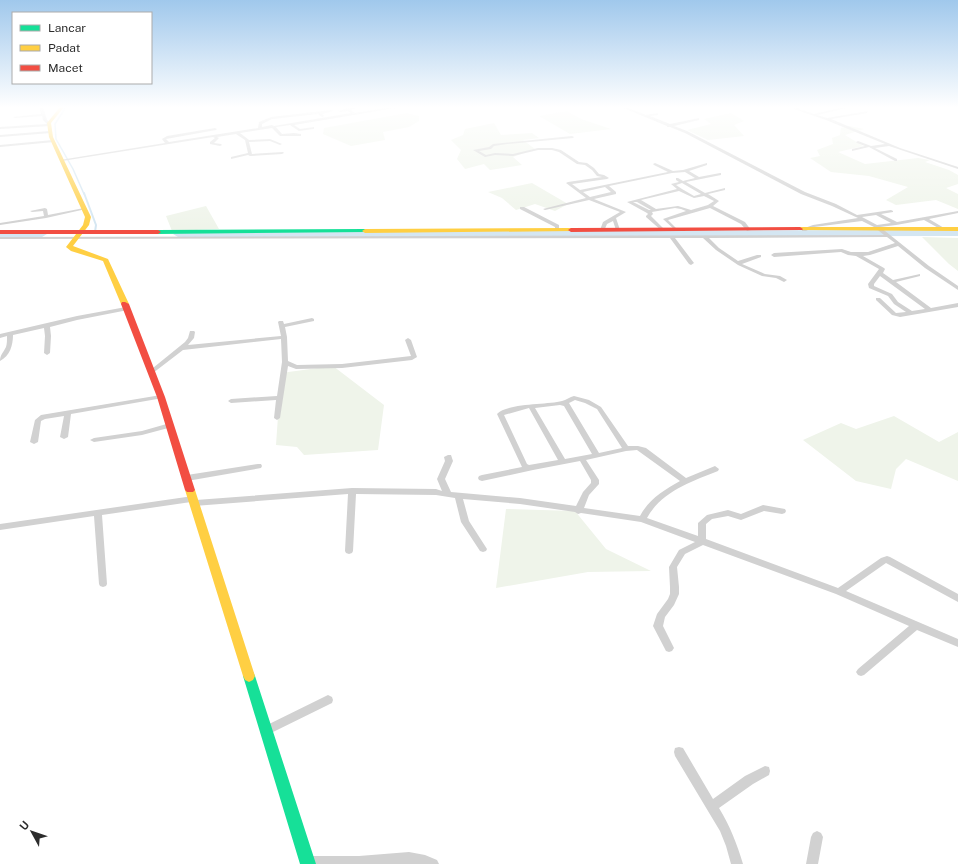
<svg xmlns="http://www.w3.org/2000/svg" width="958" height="864" font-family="'Public Sans',sans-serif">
<rect width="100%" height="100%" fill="#fff"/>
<path fill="#eff4ea" d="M567,111L581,119L611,129L570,134L539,116Z
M407,113L419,116V121L409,127L383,132L385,140L351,146L323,134L324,128Z
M731,113L744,121L734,125L744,136L708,140L687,130L711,124L704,119Z
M494,123L501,135L532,133L539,138L523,140L535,149L513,157L522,165L490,170L484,164L465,169L457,159L461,150L451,140L463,135L465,129Z
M849,126L864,129L845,135L863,146L838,152L865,164L918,158L930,160L925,162L949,170L958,175V184L946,188L958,194V209L936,200L896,205L886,200L908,187L869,176L831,172L810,158L820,156L817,150L833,144L832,138L840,135L841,128Z
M532,183L568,204L555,211L535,204L516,210L502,198L488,192Z
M206,206L219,229L172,231L166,216Z
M922,237L958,238V271L949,264Z
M333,366L384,405L378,450L304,455L297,447L276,445L281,373Z
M894,416L939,442L958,432V481L906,459L896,469L891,489L856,481L803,440L841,423L856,429Z
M506,509L575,511L606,549L651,571L588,572L496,588Z"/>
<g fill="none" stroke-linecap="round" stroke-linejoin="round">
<path stroke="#d4e6f2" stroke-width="1.5" d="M66,107L55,124L56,139L73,169L84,194"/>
<path stroke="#d4e6f2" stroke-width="2" d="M84,193L96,225L95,232"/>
<path fill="#d4e6f2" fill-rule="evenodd" d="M958,230V236L178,237L173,234L178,231Z
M0,231H42L47,234L42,237H0Z"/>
<path fill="#d1d1d1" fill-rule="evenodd" d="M39,107H43L47,120L51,124L50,126L0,129V127L47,124L43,120L42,116L15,118L13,117L41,114Z
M354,107H359L351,110L355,113L392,107H401L294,125L300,129L314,127V129H313L299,131L290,125L276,127L282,134L294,133L301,134V136C294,136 287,136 280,136L272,128L240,133L249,140L270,139L282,144L280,145L270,141L249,142L252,154L283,152L284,153L282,154L250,156L248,155L231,159V157L248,153L245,140L236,134L217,137L219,138L214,143L221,144L222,145L220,146L210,144V142L215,138L213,137L62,161L60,160L165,143L162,139L167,136L215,128L217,129L216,130L166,139L169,142L258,128L259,122L271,117L331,110L333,111L322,114L324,116L322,117L318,114L272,119L262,124V127L272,125L274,126L351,113L348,111L340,112L338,111Z
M621,107H626L646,115L658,113V115L650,116L670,124L699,118V120L674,126L687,131L805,192L836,204L857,215L891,210L893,211V212L881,214L897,222L958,211V213L929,219L944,228V230H942L924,220L896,225L880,227L929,266L958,286V290L925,268L898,246L870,255L863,256L884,268L885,269L883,273L893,280L920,274V276L896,282L931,308L958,303V307L900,317L892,315L876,300V298H880L896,313L906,312L894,304L888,296L869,288L868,284L879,269L856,256L848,255L841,252L774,257L771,255L774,253L842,249L851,252H868L895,243L887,237L709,238L719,248L738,261L757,255H761V257L742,264L765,274L780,276L787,280L784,282L776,278L762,276L738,265L716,250L703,238H675L694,263L691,265L689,264L670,238L0,239V237L884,235L874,227L862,221L814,227L806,231H802V229L813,225L858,218L832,206L801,194L685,133L670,127H667V126ZM876,215L891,223L877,225L862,217ZM880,276L925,309L912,311L898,302L892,294L874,286V284Z
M798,107H804L799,109L814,114L844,107H851L817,115L827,118L868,111L867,113L831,119L900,148L958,167V169L889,146L875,148L897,159V161H895L869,147L852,151V149L865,146L857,143L856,142L858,141L871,146L885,144L826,120L794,109Z
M50,131H51V133L0,137V135Z
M572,136L574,137L573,138L507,144L494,146L491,149L479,151L486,155L495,153L513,154L538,148H552L561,150L579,162L587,163L594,168L599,174L604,175L609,178L607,179L572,184L580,190L668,172L654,165L653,164L655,163L673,171L683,170L707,163V165L689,171L699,177L720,173H721V175L686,182L705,193L725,188V190L708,194L719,201L713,206L745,222L751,230L747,231L741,224L710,208L668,220L678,230L676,231L663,219L686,211L681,209L675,208L652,212L653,214L651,216L664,229V230L662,231L646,217V216L648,214L647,213L627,202L677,189L671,184L679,182L676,180V178H678L683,181L695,178L685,172L672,173L609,186L616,192V194L594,199L626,212L616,218L620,230V231L616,230L613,221L607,224L604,231H600V230L603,222L620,212L589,200L545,210L543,209L586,198L566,183L568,182L602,177L597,176L592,170L585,165L577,164L559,152L552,150H538L513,156L495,155L485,157L473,150L489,147L493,144ZM682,183L701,194L694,196L682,189L676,185ZM605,187L611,192L590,197L583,192ZM679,191L694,198L704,196L714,201L708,205L691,210L678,206L656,209L641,200ZM633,202H637L651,210H649Z
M53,140H54V142L0,147V145Z
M520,207H524L559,225V230L555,231V227L520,209Z
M45,208L47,209L48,215L84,208L86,209L46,218L0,225V223L44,216L43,211L32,212L30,211Z
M126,307L128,308V310L77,320L50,327L51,336L50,353L47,355L44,353L45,336L44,328L13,335C13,345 10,356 0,361C0,355 3,353 6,347C7,344 7,340 7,336L0,338V334L77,316Z
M312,318L314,319V321L285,327L287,337L288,361L297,365L342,364L411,356L405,340L408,338L411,340L417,357L412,360L342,368L296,369L288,366L280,418L277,420L274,418L276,400L231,403L228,401L231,399L277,396L282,362L281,339L183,350L153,373L151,374L148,372L185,342L188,338L190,331H194L195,332L194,338L188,345L281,336L278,322L279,321H283L284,324Z
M161,395L164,397L163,398L71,414L68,437L64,439L60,437L64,416L45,419L41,421L38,442L34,444L30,442L35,420L41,415Z
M574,396L589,400L601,407L628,446H638L646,448L686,478L715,466L719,469L718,471C692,481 661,492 647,518L698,536V523L707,515L728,510L741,514L763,505L785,509L786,511L785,513L782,514L764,511L741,520L728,516L712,519L706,524V539L838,588L881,558L887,556L890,557L958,594V602L886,563L846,591L958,639V647L917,630L864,675L861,676L858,675L856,672L858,669L909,626L836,594L703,545L685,554L677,567L679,587V594L674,605L665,617L663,626L674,648L672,651L669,652L666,651L653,626L657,614L668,599L670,594V587L669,567L679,550L695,542L641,522L581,513L578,514L575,512L520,504L463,499L469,521L487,549L486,551L483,552L480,551L461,522L455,498L436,495L356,494L353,551L352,553L349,554L346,553L345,551L348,494L194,506L191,505V502L102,515L107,584L106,586L103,587L100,586L99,584L94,516L0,530V524L193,496L196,497V500L352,488L436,489L442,491L437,479L445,461L444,457L448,455H451L453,461L445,479L451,492L520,498L576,506L583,492L591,483V480L580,461L533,470L482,481L479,480L478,478L479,476L482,475L522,467L497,414C507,403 547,405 562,401C566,400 570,397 574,396ZM575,400L585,403L597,409L622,448L599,453L569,403ZM560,405L564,406L592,454L565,459L535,408ZM529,408L558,460L529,465L527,464L504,415ZM637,450L680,481C664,490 649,499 640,516L584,508L589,495L599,484V480L586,460L626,451Z
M170,423H172L173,425L172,427L142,435L94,442L90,440L94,438L142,431Z
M258,464H261L262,466L261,468L187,481L184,480L183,478L184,476L187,475Z
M328,695L332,697L333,700L332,703L269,734L265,736L261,734L260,731L261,728Z
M679,747L683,748L713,799L745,776L765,766L769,767L770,771L769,775L753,784L719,808C730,826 737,844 743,864H731L726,846L720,831L675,756L674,752L675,748Z
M817,831L821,833L823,837L818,864H806L811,837L813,833Z
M409,852L425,855L437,860L439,864H302L301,862L303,858L307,856H359Z"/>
<path fill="#16e098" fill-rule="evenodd" d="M365,229L367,230V232L158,234L155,232L158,230Z
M249,670L253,672L255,676L316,864H300L243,676L245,672Z"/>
<path fill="#ffcf43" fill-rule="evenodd" d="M60,107H64L51,123L53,137L91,217L89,225L73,246L108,259L129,304L128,306H125L121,304L103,261L71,251L66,247L83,225L85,217L49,137L47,123Z
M800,227H958V231L798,230L797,229Z
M571,228L573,229V231L365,233L362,231L365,229Z
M190,487L193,488L195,490L255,676L253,680L249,682L245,680L243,676L185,490L187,488Z"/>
<path fill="#f24e42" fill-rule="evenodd" d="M800,227L803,229L802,230L571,232L568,230L571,228Z
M0,230H158L161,232L158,234H0Z
M122,302H125L129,304L165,397L195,490L193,492H187L185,490L157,397L121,304Z"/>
</g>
<linearGradient id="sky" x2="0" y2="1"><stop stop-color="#a0c8ec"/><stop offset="0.47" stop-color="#fff"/><stop offset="1" stop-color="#fff" stop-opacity="0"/></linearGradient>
<rect width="958" height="228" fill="url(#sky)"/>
<rect x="12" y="12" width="140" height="72" fill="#ffffff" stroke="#ababab"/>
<rect x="20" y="25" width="20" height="6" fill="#16e098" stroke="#ababab"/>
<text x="48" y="32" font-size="12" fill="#2c2c2c">Lancar</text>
<rect x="20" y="45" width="20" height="6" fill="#ffcf43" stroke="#ababab"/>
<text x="48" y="52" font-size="12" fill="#2c2c2c">Padat</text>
<rect x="20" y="65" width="20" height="6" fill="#f24e42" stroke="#ababab"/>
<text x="48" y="72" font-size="12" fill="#2c2c2c">Macet</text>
<g transform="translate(32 832) rotate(310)" stroke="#ffffff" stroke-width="3" paint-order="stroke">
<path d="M0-3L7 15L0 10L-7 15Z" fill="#2c2c2c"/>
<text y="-6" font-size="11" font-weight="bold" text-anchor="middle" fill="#2c2c2c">U</text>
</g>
</svg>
